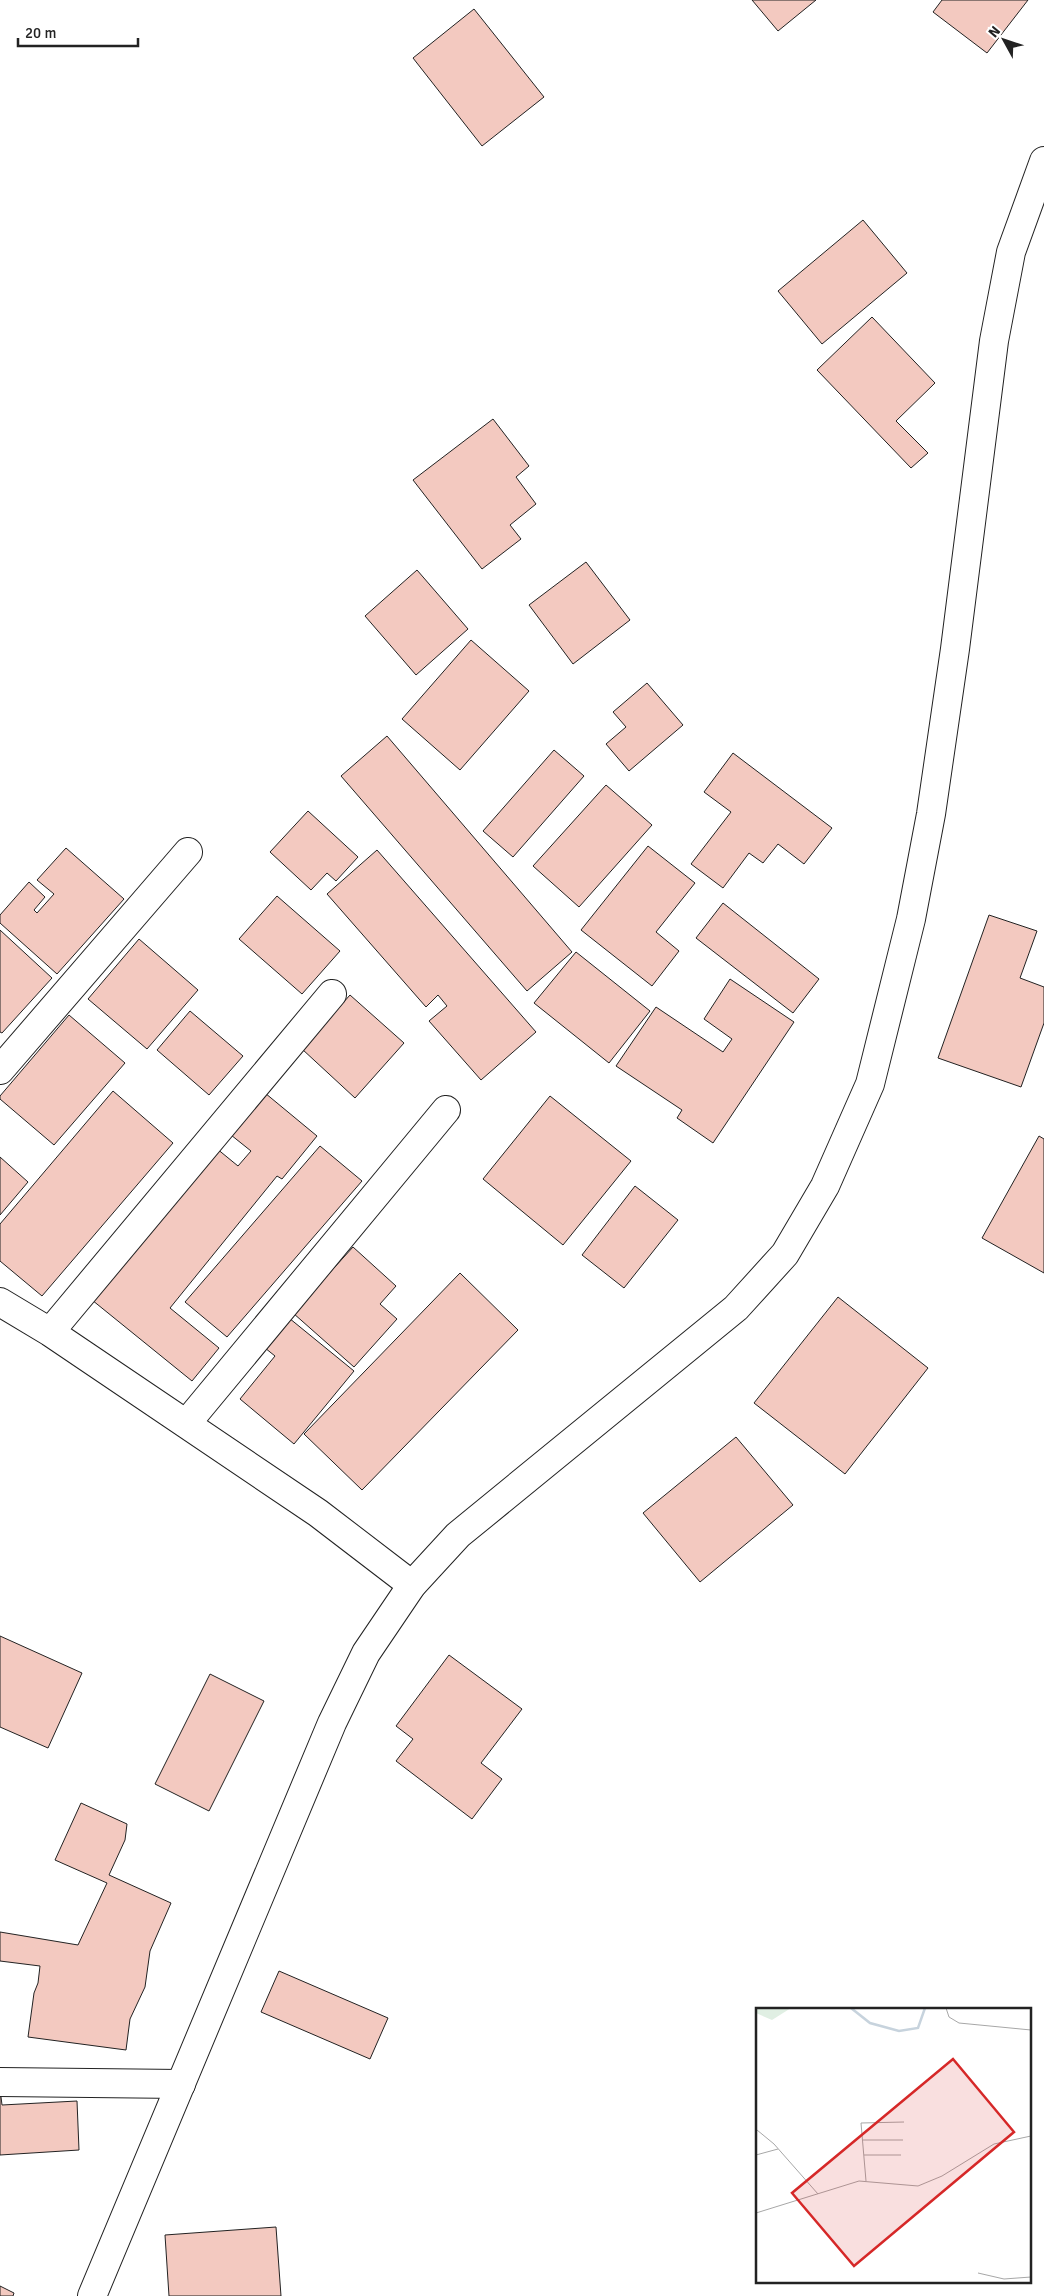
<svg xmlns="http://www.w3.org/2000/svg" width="1044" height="2296" font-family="Signika,sans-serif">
<rect width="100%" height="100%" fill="#fff"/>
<path fill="#f3c9c0" stroke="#222" d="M752,0H816L778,31Z
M942,0H1028L987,53L933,12Z
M474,9L544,97L482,146L413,58Z
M863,220L907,273L822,344L778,291Z
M872,317L935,383L896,421L928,453L911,468L817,370Z
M493,419L529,466L516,477L536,504L510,525L521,539L482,569L413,480Z
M586,562L630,620L573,664L529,605Z
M417,570L468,629L416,675L365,616Z
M471,640L529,691L460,770L402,719Z
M647,683L683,725L629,771L606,744L626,727L613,712Z
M387,736L572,952L527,991L341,776Z
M554,750L584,776L513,857L483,831Z
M733,753L832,828L804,864L778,844L763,863L749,853L723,888L691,864L731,812L704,792Z
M606,785L652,825L579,907L533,866Z
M308,811L358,857L336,881L327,873L311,890L270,852Z
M648,846L695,883L656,932L679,951L652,986L581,930Z
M66,848L124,899L57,974L0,923V915L29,882L45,897L34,910L37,913L54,894L37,880Z
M377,850L536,1032L481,1080L429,1021L447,1006L438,995L426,1007L327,894Z
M277,896L340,951L302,994L239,939Z
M723,903L819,979L793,1013L696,938Z
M989,915L1037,931L1020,978L1044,987V1023L1021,1087L938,1058Z
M0,930L52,978L2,1033L0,1032Z
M139,939L198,990L147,1049L88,999Z
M576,952L650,1011L609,1063L534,1003Z
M730,979L794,1022L713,1143L677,1118L682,1110L616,1066L656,1007L723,1052L732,1039L704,1019Z
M350,995L404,1043L355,1098L302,1049Z
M190,1011L243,1056L209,1095L157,1050Z
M69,1015L125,1063L54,1145L0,1099V1096Z
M113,1091L173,1143L42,1296L0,1261V1224Z
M265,1093L317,1136L282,1179L277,1176L170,1308L219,1348L192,1381L92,1300L216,1148L238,1166L251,1151L231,1135Z
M550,1096L631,1161L563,1245L483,1179Z
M1039,1136L1044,1139V1273L982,1238Z
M320,1146L362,1181L227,1337L185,1302Z
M0,1157L28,1182L0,1215Z
M635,1186L678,1220L624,1288L582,1255Z
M353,1247L396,1286L380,1304L397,1319L354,1367L293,1313Z
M460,1273L518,1330L362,1490L304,1434Z
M838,1297L928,1368L845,1474L754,1403Z
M289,1318L354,1371L294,1444L240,1399L275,1356L265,1348Z
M736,1437L793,1505L700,1582L643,1513Z
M0,1636L82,1673L48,1748L0,1727Z
M449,1655L522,1709L481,1763L502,1779L472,1819L396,1761L413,1739L396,1726Z
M210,1674L264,1701L209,1811L155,1784Z
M81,1803L127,1824L125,1840L109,1875L171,1903L150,1951L145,1987L130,2019L126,2050L28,2037L34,1993L38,1983L40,1966L0,1961V1932L78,1945L107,1883L55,1860Z
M279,1971L388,2018L370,2059L261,2012Z
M0,2089L2,2105L77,2101L79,2150L0,2155Z
M276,2227L281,2296H169L165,2235Z
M0,2286L14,2293L13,2296H0Z"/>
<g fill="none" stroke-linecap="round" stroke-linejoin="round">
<g stroke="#222" stroke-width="30">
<path id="street" d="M0,1070L188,852
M0,1302L50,1332L318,1513L412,1585
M50,1332L332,994
M186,1424L446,1110
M0,2082L181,2084"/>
</g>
<g stroke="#222" stroke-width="30">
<path id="secondary" d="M92,2296L332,1723L366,1653L412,1585L458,1535L736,1308L785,1254L825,1186L870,1084L911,919L931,814L955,649L994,341L1011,252L1044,161"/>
</g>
<use href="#street" stroke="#fff" stroke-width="28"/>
<use href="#secondary" stroke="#fff" stroke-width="28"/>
</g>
<g transform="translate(756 2008)">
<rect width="275" height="275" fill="#fff"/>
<path d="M0,0H35L16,12L0,5Z" fill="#e0efe3"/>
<path fill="none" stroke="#c7d3dd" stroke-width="2.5" d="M95,0L114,15L143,23L162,20L169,0"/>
<path fill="none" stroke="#a7a7a7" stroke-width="1" d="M190,0L193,9L203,15L275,22M1,122L18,136L62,186M107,132H147M0,147L22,141M108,147H145M110,173L105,115L148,114M0,205L103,173L162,178L186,168L238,136L275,128M222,265L248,271L275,269"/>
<path fill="#d62828" fill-opacity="0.15" stroke="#d62828" stroke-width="2.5" d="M197,51L258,124L98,258L36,185Z"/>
<rect width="275" height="275" fill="none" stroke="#222" stroke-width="2.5"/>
</g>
<g transform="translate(1004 40) rotate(310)" stroke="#ffffff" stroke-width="4" paint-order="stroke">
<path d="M0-4L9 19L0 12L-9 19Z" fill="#222222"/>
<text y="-8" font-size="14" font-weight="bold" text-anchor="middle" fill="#222222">N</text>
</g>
<path d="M18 38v8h120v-8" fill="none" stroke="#222222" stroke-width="2.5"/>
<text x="25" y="38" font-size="15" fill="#222222" stroke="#ffffff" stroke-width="4" paint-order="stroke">20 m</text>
</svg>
